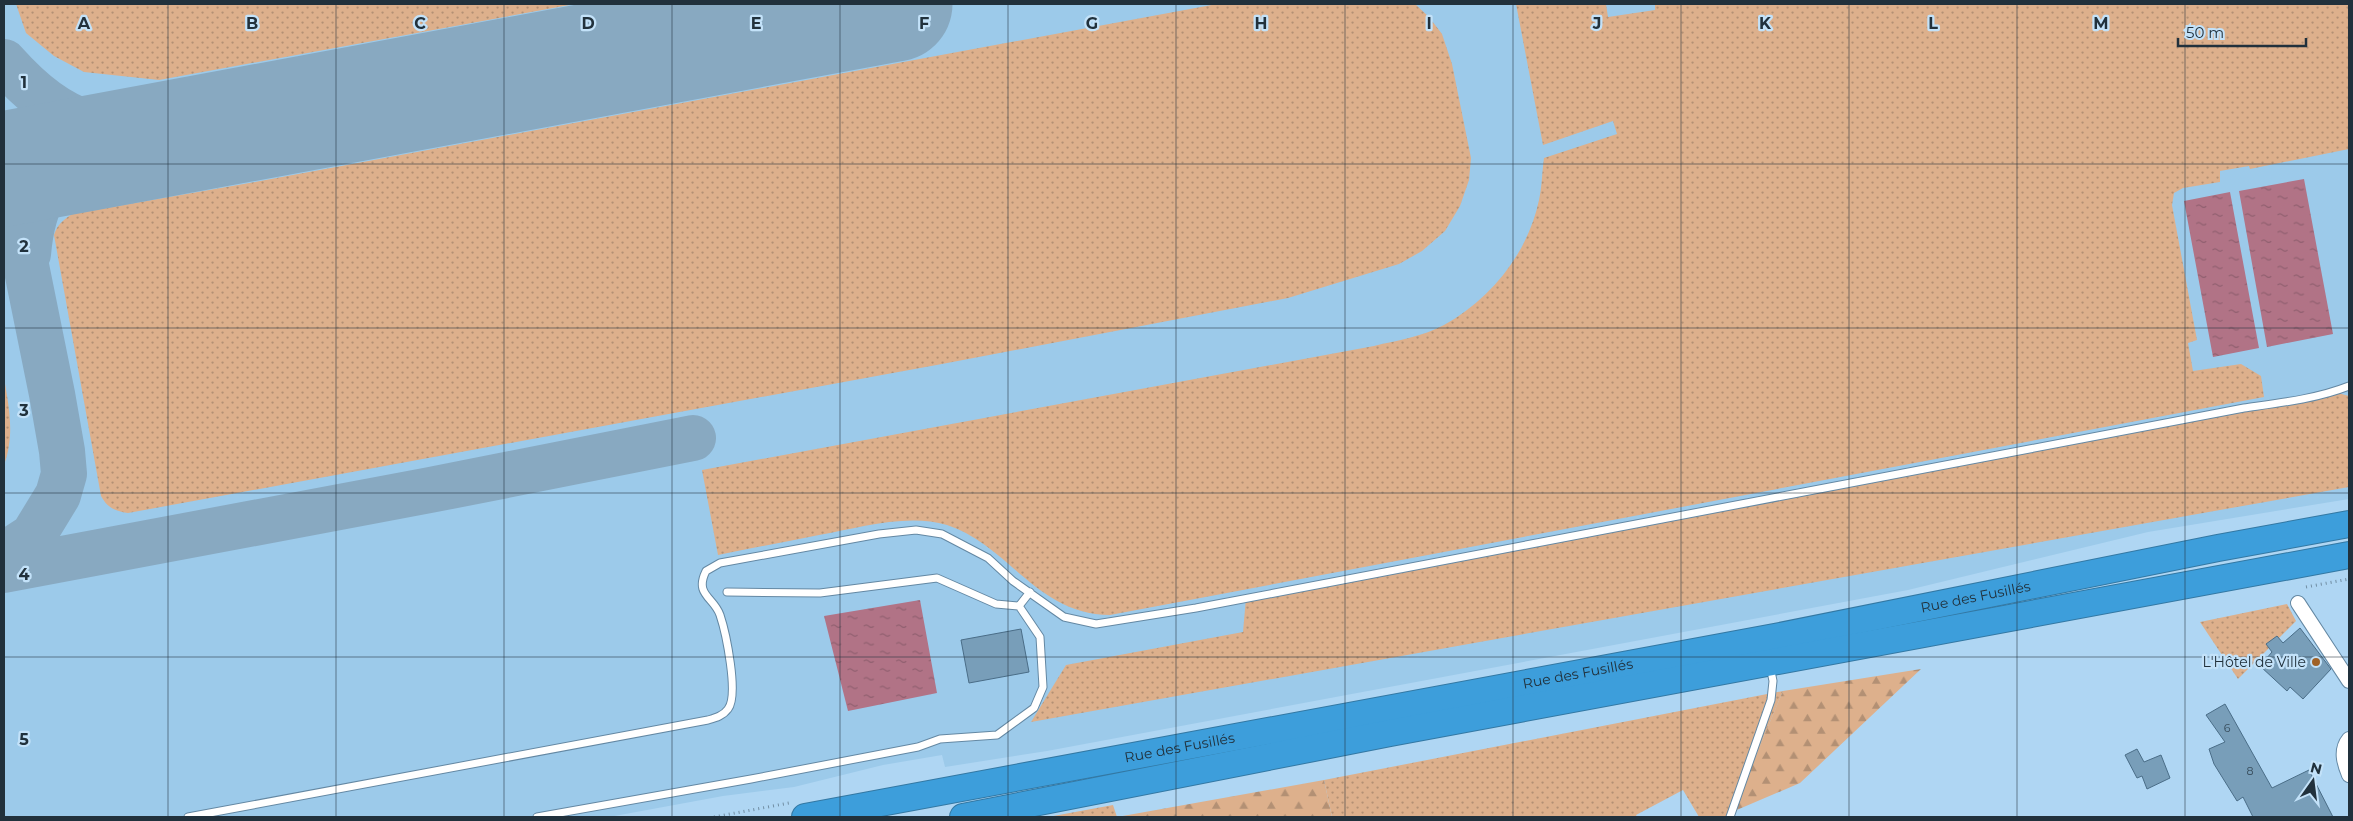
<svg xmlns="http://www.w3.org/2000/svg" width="2353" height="821" font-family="Montserrat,sans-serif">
<defs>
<pattern id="grass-dots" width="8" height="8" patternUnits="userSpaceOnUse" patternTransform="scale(1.25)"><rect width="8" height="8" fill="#ddb08c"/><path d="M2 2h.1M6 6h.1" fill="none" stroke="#b39074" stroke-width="1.8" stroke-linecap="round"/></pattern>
<pattern id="forest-firs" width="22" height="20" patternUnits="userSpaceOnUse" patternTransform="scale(1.25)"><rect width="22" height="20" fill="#ddb08c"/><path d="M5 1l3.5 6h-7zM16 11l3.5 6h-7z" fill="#b39074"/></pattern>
<pattern id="water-ripples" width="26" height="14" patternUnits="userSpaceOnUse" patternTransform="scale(1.25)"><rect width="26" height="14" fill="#b17386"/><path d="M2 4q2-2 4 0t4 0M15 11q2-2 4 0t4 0" fill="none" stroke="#905f6f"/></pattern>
</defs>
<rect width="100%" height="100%" fill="#afd6f3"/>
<path fill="#9ccaea" d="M4,4H2349V499L2148,532L1908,590L1047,751L945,767L942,755L883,765L794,787L723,796L609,817H4Z"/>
<path fill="url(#grass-dots)" d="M16,4H575L159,80L84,72L54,56L26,33Z
M1217,4H1415L1429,17L1442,34L1452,64L1471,158L1469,180L1460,206L1445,231L1422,251L1399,264L1288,298L942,364L128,513C114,511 107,507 101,496L54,235C57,225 63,220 72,214L255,182Z
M1516,4H1606L1608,17L1655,10V4H2349V149L2250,169L2249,166L2220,171V182L2183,188L2174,193L2172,205L2197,340L2188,343L2193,371L2241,364L2261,376L2264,397L1110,615C1036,614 1010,546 947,525C907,513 859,528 819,535C785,542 752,548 718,555L702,470L1374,346C1398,340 1422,337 1444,325C1491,299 1528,253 1539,200C1542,187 1542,172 1544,158L1617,134L1613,121L1543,145Z
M4,378C9,407 15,435 4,465Z
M2334,392L2349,396V487L1031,722L1066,665L1243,632L1246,598Z
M2287,604L2296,621L2238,679L2200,622Z
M1783,691L1730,817H1699L1683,790L1636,815L1637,817H1332L1324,780Z
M1113,805L1117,817H1048Z"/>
<path fill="url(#forest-firs)" d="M1921,669L1800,783L1732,812L1783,691Z
M1324,780L1332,817H1117Z"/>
<path fill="url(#water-ripples)" d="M2304,179L2333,334L2267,347L2239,191Z
M2230,192L2259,348L2213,357L2184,201Z
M920,600L937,693L848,711L824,616Z"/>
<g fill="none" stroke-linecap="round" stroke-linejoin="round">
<path stroke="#88a9c1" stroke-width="46" d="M4,62C65,130 104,133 191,135
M4,157L52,394L62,451L64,474L58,495L33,536L4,555
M28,254C33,196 49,176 101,151
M4,570L430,490L693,438"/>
<path stroke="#88a9c1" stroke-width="115" d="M4,169L895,4"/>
</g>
<path fill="#789eb9" stroke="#4a6d87" d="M2300,628L2331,669L2303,699L2290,687L2287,691L2260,666L2272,652L2266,644L2277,636L2283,643Z
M1021,629L1029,672L969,683L961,640Z
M2225,704L2272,788L2309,770L2333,817H2253L2243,797L2237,801L2214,764L2209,749L2225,742L2206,715Z
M2137,749L2144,762L2161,755L2170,778L2147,789L2142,776L2137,778L2125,755Z"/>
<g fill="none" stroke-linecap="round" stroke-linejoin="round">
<g stroke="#6488a3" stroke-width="9">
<path id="lane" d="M727,592L820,593L937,578L996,604L1019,606
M1019,606L1030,592
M188,817L708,720C715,718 723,716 728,709C739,695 726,633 720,615C714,597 694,595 706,571L720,563L879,534L916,530L942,534L988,558L1013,581L1064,617L1096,624L1196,608L2244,408C2279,403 2316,399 2349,386
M537,817L751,779L918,747L940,739L997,735L1034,708L1043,687L1040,637L1019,606
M1730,817L1771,700L1773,681L1770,666"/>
</g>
<g stroke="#6488a3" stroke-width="16">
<path id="street" d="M2298,603L2349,681
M2349,739C2340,750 2344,763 2349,775"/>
</g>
<g stroke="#3378a3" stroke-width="28">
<g id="highway">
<path id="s1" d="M805,817L1780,636L2218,548L2349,524"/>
<path d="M963,817L1390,733L2349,555"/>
</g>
</g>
<path stroke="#718ea3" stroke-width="3" stroke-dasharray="1 4" stroke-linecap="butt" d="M2306,587L2349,579
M714,817L789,803"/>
<use href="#lane" stroke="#fff" stroke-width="7"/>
<use href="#street" stroke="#fff" stroke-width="14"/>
<use href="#highway" stroke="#3d9edb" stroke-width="26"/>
</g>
<path fill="none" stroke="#21313c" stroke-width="1" stroke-opacity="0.55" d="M168,4V817M336,4V817M504,4V817M672,4V817M840,4V817M1008,4V817M1176,4V817M1345,4V817M1513,4V817M1681,4V817M1849,4V817M2017,4V817M2185,4V817M4,164H2349M4,328H2349M4,493H2349M4,657H2349"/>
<circle fill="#a06227" stroke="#c3e2f9" stroke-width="2" cx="2316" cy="662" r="5"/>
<g text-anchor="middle" stroke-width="4.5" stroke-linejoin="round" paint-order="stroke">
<g font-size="11" fill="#374c5b">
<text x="2227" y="732">6</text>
<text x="2250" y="775">8</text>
</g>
<g font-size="14" fill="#21313c" stroke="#c3e2f9">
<text dy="5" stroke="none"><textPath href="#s1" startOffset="1191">Rue des Fusillés</textPath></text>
<text dy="5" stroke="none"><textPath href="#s1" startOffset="786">Rue des Fusillés</textPath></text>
<text dy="5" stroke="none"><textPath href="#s1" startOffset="381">Rue des Fusillés</textPath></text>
</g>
<g font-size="14" fill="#21313c" stroke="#c3e2f9" text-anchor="end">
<text x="2306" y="667">L'Hôtel de Ville</text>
</g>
</g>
<g font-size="16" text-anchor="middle" font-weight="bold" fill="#21313c" stroke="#c3e2f9" stroke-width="4.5" stroke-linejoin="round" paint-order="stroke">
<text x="84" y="29">A</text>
<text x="252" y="29">B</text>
<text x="420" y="29">C</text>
<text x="588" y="29">D</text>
<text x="756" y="29">E</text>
<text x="924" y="29">F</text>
<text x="1092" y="29">G</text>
<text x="1261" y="29">H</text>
<text x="1429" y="29">I</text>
<text x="1597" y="29">J</text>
<text x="1765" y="29">K</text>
<text x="1933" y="29">L</text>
<text x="2101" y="29">M</text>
<text x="24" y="88">1</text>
<text x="24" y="252">2</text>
<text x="24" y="416">3</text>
<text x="24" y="580">4</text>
<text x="24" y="745">5</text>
</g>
<rect width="2353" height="821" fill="none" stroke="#21313c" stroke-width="10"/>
<g transform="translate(2313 781) rotate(14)" stroke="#c3e2f9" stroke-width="4" paint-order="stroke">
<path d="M0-4L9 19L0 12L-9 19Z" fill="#21313c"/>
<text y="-8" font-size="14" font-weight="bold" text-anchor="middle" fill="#21313c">N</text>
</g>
<path d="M2178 38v8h128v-8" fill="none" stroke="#21313c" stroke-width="2.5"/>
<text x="2186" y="38" font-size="15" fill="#21313c" stroke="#c3e2f9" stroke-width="4" paint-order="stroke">50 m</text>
</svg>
